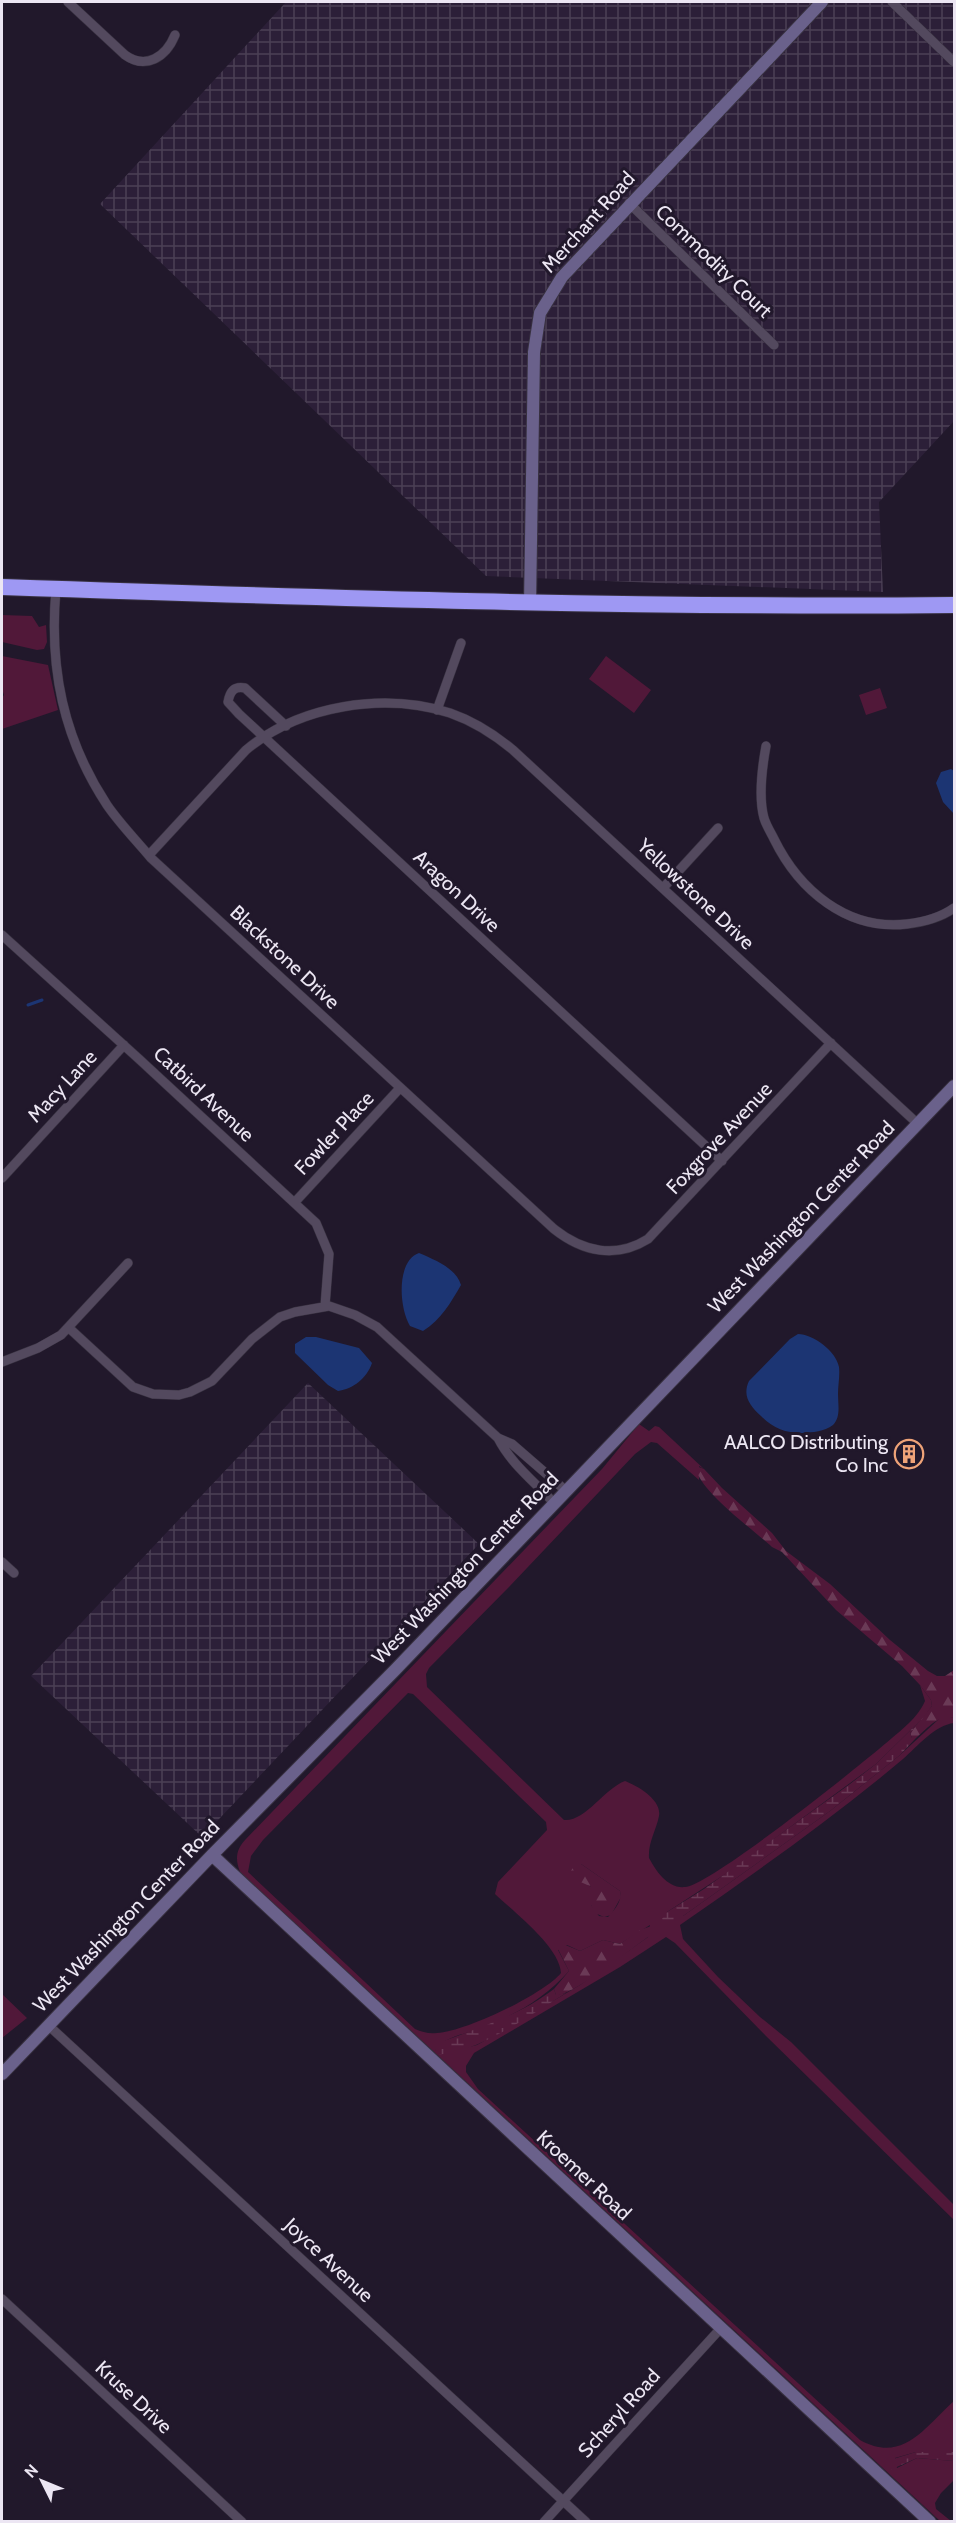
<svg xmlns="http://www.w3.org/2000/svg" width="956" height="2523" font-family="Cabin,sans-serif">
<defs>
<pattern id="industrial-grid" width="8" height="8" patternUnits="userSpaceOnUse" patternTransform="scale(1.5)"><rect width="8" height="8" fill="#2c1f38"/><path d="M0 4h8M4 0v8" fill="none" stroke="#4b4055"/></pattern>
<pattern id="forest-firs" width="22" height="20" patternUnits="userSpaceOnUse" patternTransform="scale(1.5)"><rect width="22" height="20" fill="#511839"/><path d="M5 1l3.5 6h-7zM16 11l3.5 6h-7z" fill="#6a3a56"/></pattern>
<pattern id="wetland-marsh" width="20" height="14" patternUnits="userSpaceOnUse" patternTransform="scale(1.5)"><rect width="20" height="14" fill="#511839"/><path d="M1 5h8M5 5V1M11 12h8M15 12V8" fill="none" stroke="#6a3a56"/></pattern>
</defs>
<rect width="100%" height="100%" fill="#21182b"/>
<path fill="url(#industrial-grid)" d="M286,2H954V421L879,502L883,592L486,576L100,204Z
M308,1383L479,1544L202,1837L31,1676Z"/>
<path fill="#511839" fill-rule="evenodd" d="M2,615L32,616L39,627L46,625L47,642L44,649L37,650L2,642Z
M2,656L48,665L58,710L2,729V698L4,695L2,689Z
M606,656L651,690L634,713L589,679Z
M880,688L887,708L866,715L859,695Z
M639,1424L649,1431L655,1426L659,1427L704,1469L699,1466V1480L657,1443L651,1442L635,1454L509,1587L429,1668L426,1674L427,1687L564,1820C585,1822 605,1788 625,1781C638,1786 662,1800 659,1816C656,1831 648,1842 649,1858C656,1871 668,1889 685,1887C712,1885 882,1749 909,1723C916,1716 921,1710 925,1701L920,1685L931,1700L932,1706L924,1717L876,1764L733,1869L667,1912L683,1916L830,1811L900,1755L940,1718L947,1716L954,1718V1723C935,1725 917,1747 903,1759C832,1819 756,1872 680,1925L683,1939L718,1977L760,2017L791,2042L954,2205V2220L766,2036L675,1943L666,1937L620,1967L474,2053L466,2066V2072L478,2089L860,2440C903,2464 925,2427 954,2401V2452H916L895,2458L897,2468L917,2458L954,2461V2480L941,2493L935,2503L936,2509L951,2521H940L240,1872C235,1859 236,1850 245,1840L602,1469ZM408,1693L413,1694L546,1822L547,1830L498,1882L495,1894C513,1911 560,1947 561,1973C544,1994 465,2032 437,2033C429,2034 422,2032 415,2029L248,1872L251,1856L263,1840ZM581,1864L620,1891C622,1902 615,1909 608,1917L599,1916L591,1905V1887L584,1882ZM650,1925L648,1937L580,1985L509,2027L477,2045L441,2054L435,2050C446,2035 468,2034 485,2027C518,2013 545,1998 569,1971L558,1950L567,1945L580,1951L603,1940L620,1944Z
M2,1994L27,2018L2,2038Z"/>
<path fill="url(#forest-firs)" d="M696,1466L704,1469L722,1488L772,1533L786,1551L830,1584L890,1640L928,1671L937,1676H945L954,1670V1718C938,1714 928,1728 916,1738H912L910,1733L932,1706L931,1700L920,1685L902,1666L836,1610L782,1552L772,1547C755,1531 695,1488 696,1466Z
M581,1864L620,1891L621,1897L611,1915L604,1917L595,1913L591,1905V1887C583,1882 576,1882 568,1875L575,1865Z
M657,1924V1930L648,1937C632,1948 571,1997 556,1995L554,1989L569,1971L558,1949L563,1944L580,1951L603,1940L620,1944L640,1930Z"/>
<path fill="url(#wetland-marsh)" d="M924,1717L910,1733L912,1738H916L900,1755L830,1811L683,1916L666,1923L662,1919L667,1912L704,1889L850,1784L876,1764Z
M554,1989L556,1995L566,1993C537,2011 471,2057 437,2054L435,2050L436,2045L441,2042C481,2027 520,2015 554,1989Z
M916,2452H954V2461L917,2458L890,2470L887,2468V2462L890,2460Z"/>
<path fill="#1c3573" d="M951,769L954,771V814L943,802L936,783L941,772Z
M419,1253C435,1260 456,1268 461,1285C451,1302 441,1320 423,1331L410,1326C399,1308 396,1261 419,1253Z
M798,1334C813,1334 836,1351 839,1367C840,1376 838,1385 838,1394C838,1405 841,1417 833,1425C824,1432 813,1432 802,1433C785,1433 773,1428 761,1416C750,1406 742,1396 749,1381L790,1339Z
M306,1337H316L359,1348L372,1363C367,1378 353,1389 338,1391L328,1385L295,1353V1344Z"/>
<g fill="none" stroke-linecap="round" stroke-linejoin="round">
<path stroke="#1c3573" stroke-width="3" d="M28,1005L42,1000"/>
<g stroke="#383140" stroke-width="10">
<path id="street" d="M68,2L125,55C146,70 166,57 175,35
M892,2L954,62
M629,203L774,345
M56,589C49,668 63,738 107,805C120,824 136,840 151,858L554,1229C583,1252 616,1259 648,1239L831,1043
M437,710L461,643
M286,726L245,688C234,686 230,691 228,702L239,714L722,1161
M766,746C762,768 758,796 764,818C766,825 771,833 774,839C799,890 847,931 907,924C924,922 940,918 954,908
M149,855L246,750C300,705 384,692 450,713C473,721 495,735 513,750L918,1124
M663,888L718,828
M2,935L139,1059L316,1223L329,1254L325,1306
M2,1178L124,1045
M295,1202L400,1088
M69,1328L133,1387L153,1394L179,1395L190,1392L212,1381L252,1339L280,1317L295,1312L329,1306L355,1315L377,1327L498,1438C511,1464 535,1482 554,1503
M2,1362L38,1348L61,1335L128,1263
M498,1438L512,1444L565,1490
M2,1562L14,1573
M48,2025L586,2522
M2,2299L242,2522
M544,2522L721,2328"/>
</g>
<g stroke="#383140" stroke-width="14">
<path id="secondary" d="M530,604L534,352L540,313L562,277L822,2
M212,1855L930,2522
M2,2074L212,1855L395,1670L954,1086"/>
</g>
<g stroke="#383140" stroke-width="18">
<path id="highway" d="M2,587C319,598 637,608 954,605"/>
</g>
<use href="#street" stroke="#53495e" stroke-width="9"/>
<use href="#secondary" stroke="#6a618b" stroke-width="12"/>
<use href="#highway" stroke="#9e98f3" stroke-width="16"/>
</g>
<defs>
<g id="building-ring" transform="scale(1.5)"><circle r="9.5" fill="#21182b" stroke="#efa378" stroke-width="1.5"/><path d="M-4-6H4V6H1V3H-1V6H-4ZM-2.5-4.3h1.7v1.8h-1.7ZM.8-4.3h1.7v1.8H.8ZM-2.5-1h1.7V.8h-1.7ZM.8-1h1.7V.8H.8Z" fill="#efa378"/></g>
</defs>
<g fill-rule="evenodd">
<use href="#building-ring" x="909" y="1454"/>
</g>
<g text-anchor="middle" stroke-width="6" stroke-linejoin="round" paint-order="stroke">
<g font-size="20" fill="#ece6f3" stroke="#21182b">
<text transform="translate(588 222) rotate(-48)" y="7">Merchant Road</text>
<text transform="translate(714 261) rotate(44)" y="7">Commodity Court</text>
<text transform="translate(457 891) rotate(43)" y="7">Aragon Drive</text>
<text transform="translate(696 894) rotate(43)" y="7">Yellowstone Drive</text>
<text transform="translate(285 957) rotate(43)" y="7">Blackstone Drive</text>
<text transform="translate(62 1086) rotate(-47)" y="7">Macy Lane</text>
<text transform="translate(204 1094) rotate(43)" y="7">Catbird Avenue</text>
<text transform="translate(334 1133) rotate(-47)" y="7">Fowler Place</text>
<text transform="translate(719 1138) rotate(-47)" y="7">Foxgrove Avenue</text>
<text transform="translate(801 1217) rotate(-46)" y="7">West Washington Center Road</text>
<text transform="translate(465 1568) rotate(-46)" y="7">West Washington Center Road</text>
<text transform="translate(126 1916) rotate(-46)" y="7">West Washington Center Road</text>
<text transform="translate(584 2175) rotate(43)" y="7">Kroemer Road</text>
<text transform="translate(329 2260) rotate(43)" y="7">Joyce Avenue</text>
<text transform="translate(134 2397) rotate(43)" y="7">Kruse Drive</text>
<text transform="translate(619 2413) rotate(-48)" y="7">Scheryl Road</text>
</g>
<g font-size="20" fill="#ece6f3" stroke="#21182b" text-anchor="end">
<text x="888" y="1449">AALCO Distributing<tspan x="888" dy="23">Co Inc</tspan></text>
</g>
</g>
<rect width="956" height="2523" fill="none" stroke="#ece6f3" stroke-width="6"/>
<g transform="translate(42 2481) rotate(313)" stroke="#21182b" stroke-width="4.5" paint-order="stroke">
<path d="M0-4.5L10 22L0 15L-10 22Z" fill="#ece6f3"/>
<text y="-9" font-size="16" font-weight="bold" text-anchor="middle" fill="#ece6f3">N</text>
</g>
</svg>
